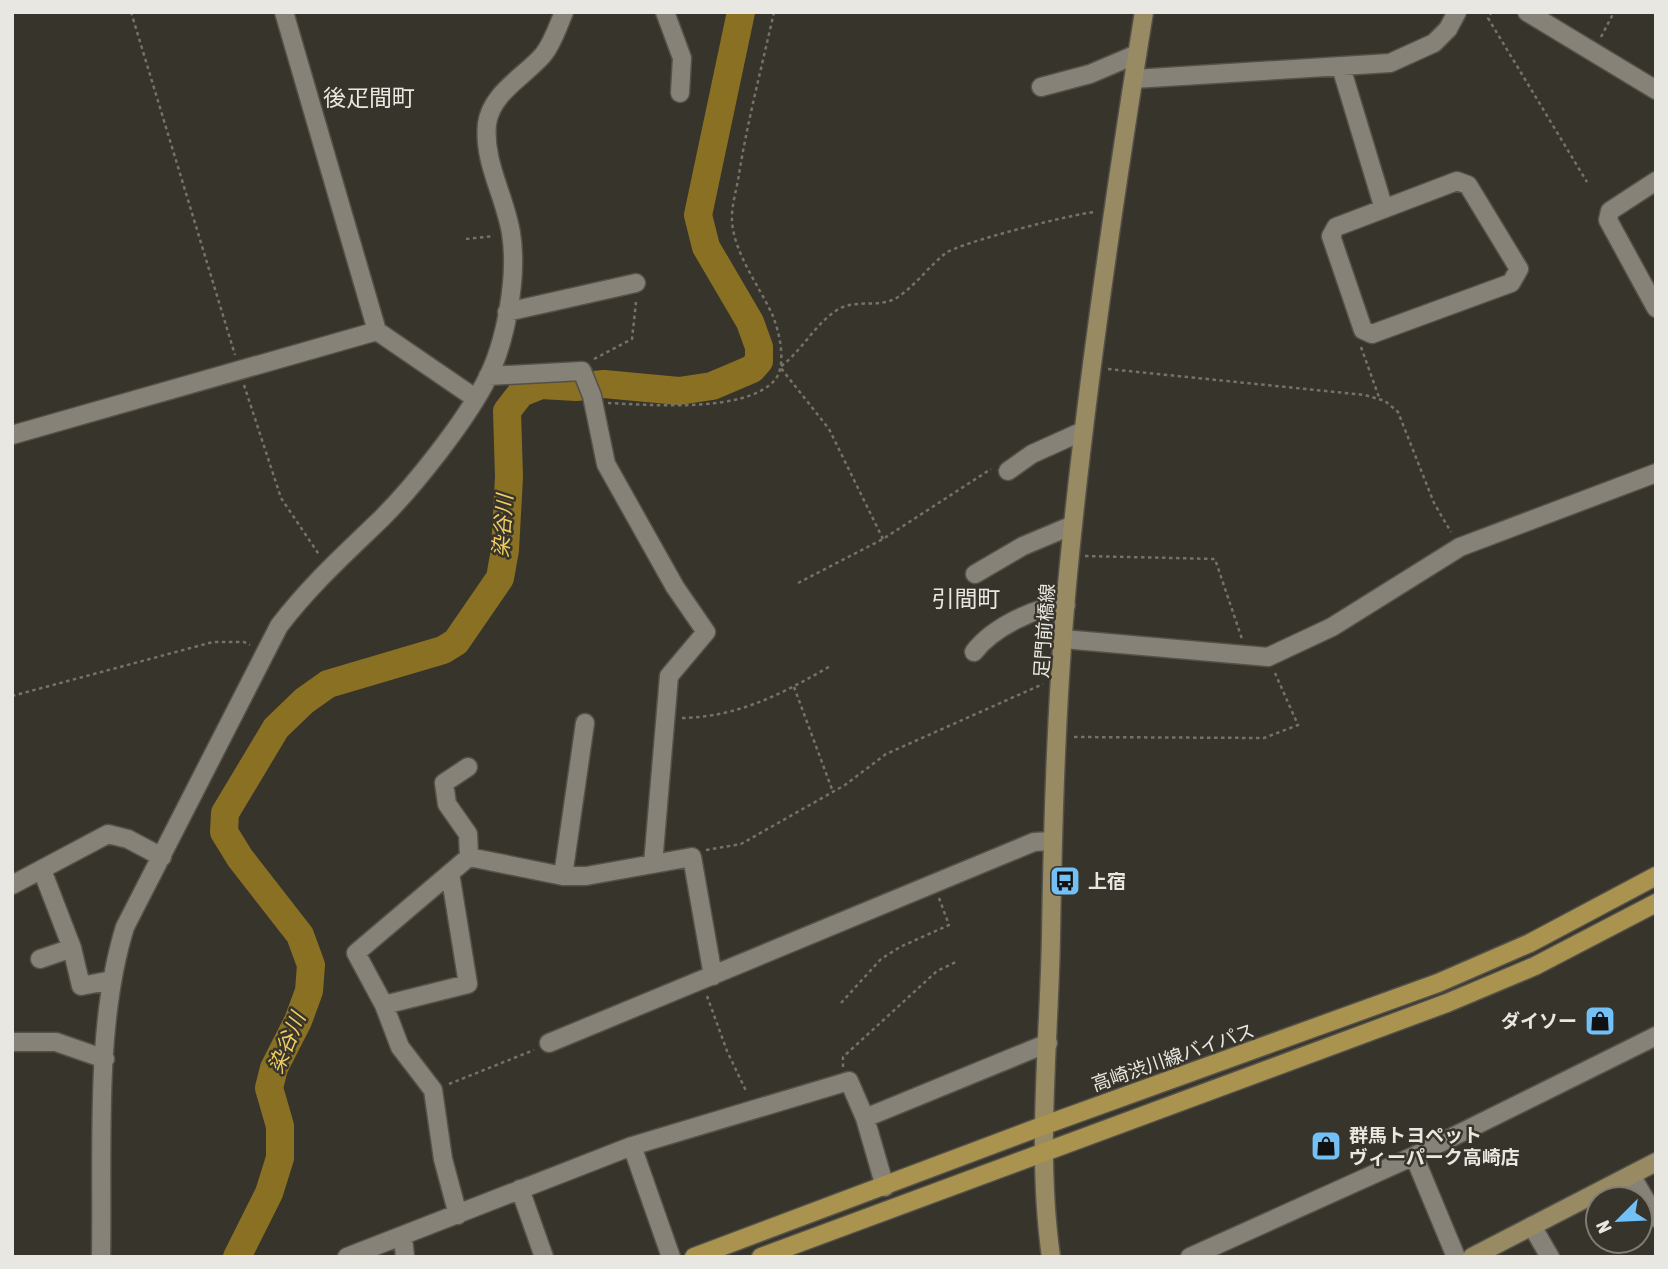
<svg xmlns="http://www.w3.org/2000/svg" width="1668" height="1269" font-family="'Asap Condensed','Noto Sans JP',sans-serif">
<rect width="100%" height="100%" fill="#37342b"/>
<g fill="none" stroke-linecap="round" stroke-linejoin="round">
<path stroke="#8a7022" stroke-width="28" d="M237,1257L269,1193L280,1158V1126L269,1088L274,1068L298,1021L309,991L311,965L300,935L240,858L224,832L225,813L276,728L304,701L328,684L443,650L456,642L500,578L505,550L509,477L507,411L521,393L541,385L576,387L604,384L679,391L712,386L752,369L759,361V347L750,322L706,247L698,215L741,12"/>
<g stroke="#545149" stroke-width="21">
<path id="street" d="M284,12L377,331
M665,12L682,58L680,93
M1527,12L1656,90
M1341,67L1384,209
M1134,79L1390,63L1434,43L1448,29L1457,12
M1041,87L1090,74L1137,54
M1457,181L1468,185L1519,269L1511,283L1372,334L1363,330L1331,236L1336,227Z
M1656,181L1610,211L1608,220L1656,308
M507,312L636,283
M488,376L582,371L592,396L606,464L675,587L706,632L669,676L653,864
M12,435L377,331L475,398
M1008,471L1032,454L1083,431
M975,574L1023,546L1073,525
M1063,639L1268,657L1332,627L1460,547L1656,473
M974,652C992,628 1036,606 1066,605
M468,767L444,783L447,804L468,834L469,857
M42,870L72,948L81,986L112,980
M563,876L585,723
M12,885L108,834L128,839L162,857
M40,959L72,948
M384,1005L468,984L450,873
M12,1042H56L105,1059
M549,1043L1034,842L1051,841
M865,1118L885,1187
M632,1146L671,1257
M1414,1156L1456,1257
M1631,1175L1656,1218
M520,1189L544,1257
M458,1215L443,1159L433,1090L400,1047L384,1005L356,953L469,857L563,876H586L692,857L713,976
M1532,1226L1550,1257
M403,1237L405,1257
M101,1257C103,1153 94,1026 125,927L279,626C310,585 346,553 382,518C415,485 463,424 485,383C506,344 518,276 511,233C505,196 483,162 487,124C491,93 525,76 543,55C553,43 558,26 564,12
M347,1257L632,1146L849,1081L865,1118L1048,1043
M1190,1257L1414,1156L1656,1036"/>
</g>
<g stroke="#545149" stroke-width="21">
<path id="secondary" d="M1051,1257C1036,1151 1049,1043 1051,937C1053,809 1057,681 1070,554C1088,373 1115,192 1144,12
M1472,1257L1656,1162"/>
</g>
<g stroke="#545149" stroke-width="21">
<path id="primary" d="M694,1257L1045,1125L1438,983L1530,943L1656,876
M761,1257L1447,1003L1535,966L1656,903"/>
</g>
<path stroke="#75726a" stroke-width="2.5" stroke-dasharray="3.5 3.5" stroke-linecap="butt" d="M131,12L235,355
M1492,12L1488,18L1587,182
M1601,37L1614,12
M466,239L494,236
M1361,347L1380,400
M594,359L632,339L636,302
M1108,369L1365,395L1385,401L1398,412L1434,503L1451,532
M244,385L281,498L320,556
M608,403C650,405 744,413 774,381C788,366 779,330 772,314C759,286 734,253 732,221C731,206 737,189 739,174C748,119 762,66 774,12
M883,539L829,429L780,367C802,351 814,325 837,310C856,298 880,309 898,297C916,285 929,266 946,253C959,243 1076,213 1095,212
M1085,556L1215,559L1242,639
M798,583L883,539L991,469
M794,687L833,792
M12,696L213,642H244L250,645
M682,718C739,717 784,693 832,665
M1074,737L1264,738L1298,725L1275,673
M706,850L741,844L845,785L886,754L1043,684
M707,996L727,1051L747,1093
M841,1003L881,959L900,947L949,925L939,898
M843,1067V1057L937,971L958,961
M449,1084L534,1050"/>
<use href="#street" stroke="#868277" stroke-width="18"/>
<use href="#secondary" stroke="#988a63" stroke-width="18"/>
<use href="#primary" stroke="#a9934e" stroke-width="18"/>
</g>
<defs>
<g id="bus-square" transform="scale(1.575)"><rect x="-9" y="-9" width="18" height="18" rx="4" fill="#73c0f6" stroke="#37342b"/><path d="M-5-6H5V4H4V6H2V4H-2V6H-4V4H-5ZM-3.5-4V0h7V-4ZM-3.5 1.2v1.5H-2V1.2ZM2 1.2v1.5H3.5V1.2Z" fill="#111"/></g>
<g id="shop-square" transform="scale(1.575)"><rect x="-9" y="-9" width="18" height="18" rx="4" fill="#73c0f6" stroke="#37342b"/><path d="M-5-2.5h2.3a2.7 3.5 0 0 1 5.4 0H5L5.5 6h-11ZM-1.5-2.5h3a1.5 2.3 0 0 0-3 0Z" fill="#111"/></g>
</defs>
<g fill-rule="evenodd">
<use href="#bus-square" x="1065" y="881"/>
<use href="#shop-square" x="1600" y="1021"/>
<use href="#shop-square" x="1326" y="1146"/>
</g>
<g text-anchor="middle" stroke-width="5" stroke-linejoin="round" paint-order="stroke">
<g font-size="19" fill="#e9e7e1" stroke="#37342b">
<text transform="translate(1044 631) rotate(-86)" y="7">足門前橋線</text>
<text transform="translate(1173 1057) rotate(-19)" y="7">高崎渋川線バイパス</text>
</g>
<g font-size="19" font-weight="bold" fill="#e9e7e1" stroke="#37342b" text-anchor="start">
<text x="1088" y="888">上宿</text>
<text x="1577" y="1028" text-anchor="end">ダイソー</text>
<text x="1349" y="1142">群馬トヨペット<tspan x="1349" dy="22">ヴィーパーク高崎店</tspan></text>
</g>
<g font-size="21" font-style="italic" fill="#f0cc63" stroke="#37342b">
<text transform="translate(503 526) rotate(-86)" y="7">染谷川</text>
<text transform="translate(287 1043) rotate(-67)" y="7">染谷川</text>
</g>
<g font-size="23" fill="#e9e7e1" stroke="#37342b">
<text x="369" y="106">後疋間町</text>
<text x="966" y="607">引間町</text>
</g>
</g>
<rect width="1668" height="1269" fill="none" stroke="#e9e7e1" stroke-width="28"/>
<g transform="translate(1619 1220) rotate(246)"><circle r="33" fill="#37342b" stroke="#7e7c74" stroke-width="2"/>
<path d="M0-5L12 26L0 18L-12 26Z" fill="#73c0f6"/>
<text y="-10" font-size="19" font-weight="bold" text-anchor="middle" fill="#e9e7e1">N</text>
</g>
</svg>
